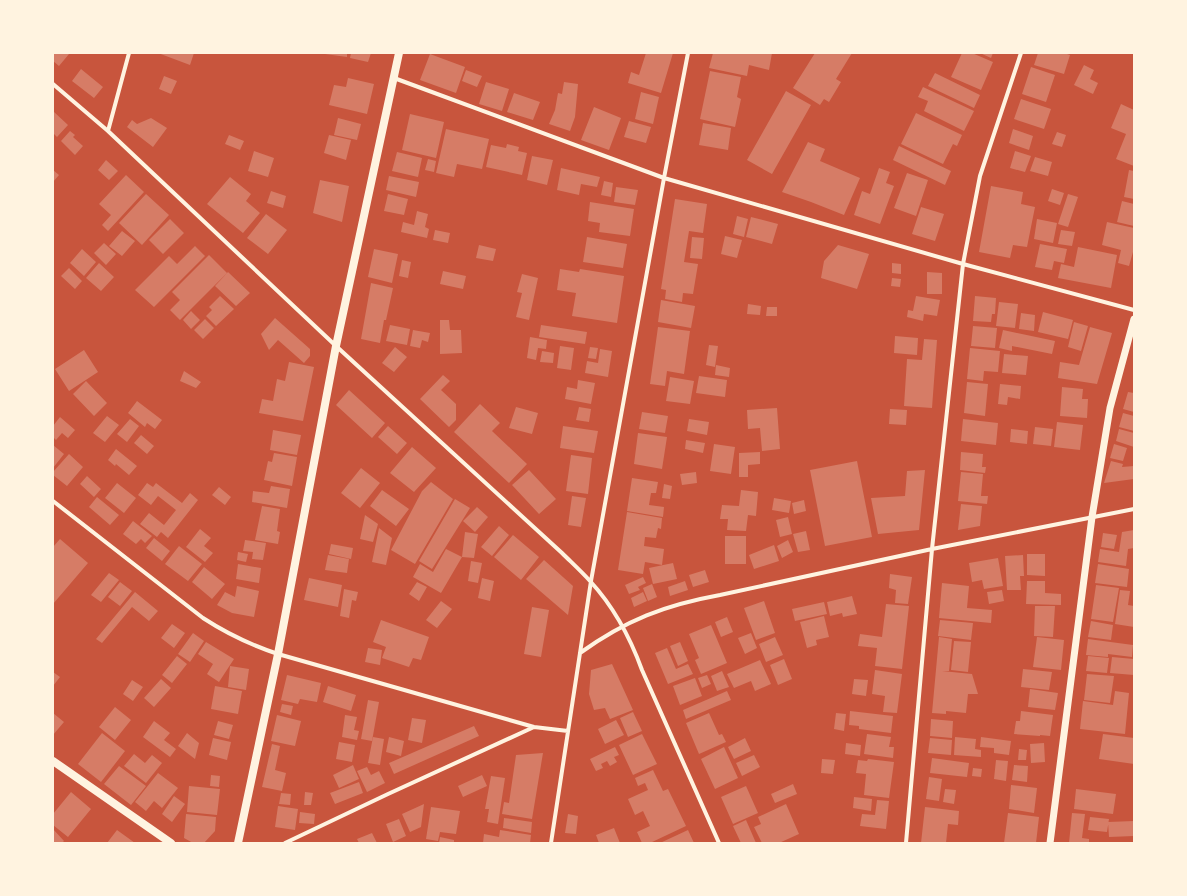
<svg xmlns="http://www.w3.org/2000/svg" width="1187" height="896" font-family="'IBM Plex Sans',sans-serif">
<rect width="100%" height="100%" fill="#c8553d"/>
<path fill="#d67c66" d="M53,53H68L69,54L59,66L53,61Z
M158,53H194L190,65Z
M325,53H347V57L325,54Z
M351,53H371L368,62L350,58Z
M646,53H673L661,93L628,83L631,72L639,75Z
M713,53H772L769,70L749,65L747,76L709,68Z
M815,53H852L836,79L841,82L829,102L824,99L820,105L793,88Z
M962,53H972L993,62L981,90L951,77Z
M980,53H993L991,58Z
M1038,53H1064L1070,55L1064,74L1034,65Z
M430,54L465,67L456,93L420,80Z
M1084,65L1094,70L1090,79L1098,83L1093,94L1074,85Z
M1031,67L1055,75L1046,102L1022,94Z
M81,69L103,87L94,98L72,81Z
M466,70L482,76L477,87L462,81Z
M710,71L741,77L737,97L741,99L735,127L700,119Z
M935,73L980,95L974,108L928,86Z
M164,76L177,81L171,94L159,89Z
M348,78L374,84L367,114L329,105L334,85L346,87Z
M486,82L509,89L502,111L479,104Z
M564,82L578,84L575,117L570,131L549,124L555,110L558,93L562,94Z
M923,87L974,111L964,131L924,111L928,101L918,97Z
M786,91L811,105L772,174L747,160Z
M641,92L659,97L653,124L635,119Z
M514,93L540,102L533,120L507,112Z
M1021,99L1051,109L1044,129L1014,119Z
M1121,104L1134,110V166L1116,159L1126,134L1111,128Z
M594,107L621,118L609,150L581,140Z
M53,111L68,125L57,137L53,133Z
M916,113L962,135L957,146L953,144L943,164L901,144Z
M410,114L444,122L436,158L402,150Z
M151,118L167,128L153,147L127,127L132,120L137,124Z
M338,118L361,124L357,140L334,135Z
M629,121L651,127L646,143L624,137Z
M703,123L731,128L728,150L699,145Z
M446,129L489,139L482,169L457,164L454,177L436,173Z
M1013,129L1033,136L1029,150L1009,143Z
M70,131L75,135L73,137L83,146L75,155L61,141Z
M1057,132L1066,135L1062,147L1052,144Z
M229,135L244,141L240,150L225,144Z
M329,135L351,140L346,160L324,153Z
M808,142L825,149L820,161L860,178L844,215L811,202L782,192Z
M507,144L519,147L518,151L527,153L522,175L486,167L491,145L506,148Z
M899,146L951,171L945,185L893,160Z
M254,151L274,158L268,177L248,171Z
M1015,151L1031,156L1025,172L1010,168Z
M397,152L422,158L418,177L392,171Z
M532,156L553,160L547,185L527,180Z
M1035,157L1052,162L1048,176L1030,171Z
M428,159L436,161L434,172L425,170Z
M106,160L118,171L109,180L98,170Z
M561,168L600,177L597,187L581,184L579,195L557,190Z
M879,168L890,172L886,183L894,186L880,224L854,215L862,191L870,194Z
M53,170L59,175L53,182Z
M1129,170L1134,171V199L1124,197Z
M907,173L928,180L916,216L894,208Z
M126,175L144,192L108,231L102,225L111,215L99,204Z
M389,176L419,182L416,197L386,190Z
M230,177L251,194L246,201L260,213L243,233L207,204Z
M320,180L349,186L342,222L313,213Z
M604,181L613,183L611,197L601,195Z
M991,186L1023,192L1021,204L1035,207L1027,247L1013,245L1010,258L979,252Z
M616,187L638,190L635,205L614,202Z
M1052,189L1064,193L1060,205L1048,201Z
M271,191L286,196L283,208L267,203Z
M146,194L169,215L142,245L119,223Z
M388,194L408,199L404,215L384,211Z
M1068,194L1078,197L1068,227L1058,224Z
M675,199L707,204L703,233L689,231L684,262L698,264L693,294L683,293L682,302L665,299L666,290L661,289Z
M1122,201L1134,204V226L1117,222Z
M590,202L634,209L630,236L599,232L600,223L588,221Z
M921,207L944,214L935,241L912,234Z
M417,211L428,214L425,227L429,229L427,238L401,232L403,222L414,225Z
M266,214L287,230L268,254L247,238Z
M737,216L748,219L744,237L733,234Z
M751,217L778,224L772,244L746,237Z
M170,219L184,233L163,254L149,240Z
M1037,219L1057,223L1053,243L1034,239Z
M1107,222L1134,228V252H1133L1129,266L1118,263L1121,250L1102,245Z
M435,230L450,233L448,243L433,240Z
M1061,230L1075,232L1072,246L1058,244Z
M122,231L135,241L122,256L109,246Z
M725,236L742,240L737,258L721,254Z
M587,237L627,244L623,268L583,262Z
M692,237L704,238L702,259L690,258Z
M104,243L116,254L106,265L94,253Z
M1040,244L1067,249L1064,263L1054,261L1052,270L1035,267Z
M479,245L496,249L493,261L476,258Z
M838,245L869,254L857,289L821,278L824,261Z
M195,246L205,256L154,307L135,290L169,256L177,264Z
M1078,247L1117,255L1111,288L1058,278L1061,264L1074,267Z
M82,249L96,262L84,276L70,263Z
M374,249L398,254L392,283L368,277Z
M209,255L227,273L180,320L170,310L180,300L172,292Z
M402,260L411,262L408,278L399,276Z
M99,263L114,277L101,291L86,278Z
M892,263L901,264V274L892,273Z
M69,268L82,281L75,289L61,276Z
M560,269L579,272L580,269L624,276L617,323L572,316L576,293L557,290Z
M443,271L466,276L463,289L440,284Z
M228,272L250,293L236,306L215,286Z
M927,272L942,273V294H927Z
M522,274L538,278L529,320L516,317L522,293L517,292Z
M892,278L901,279L900,287L891,286Z
M371,283L393,288L386,320H384L380,343L361,339Z
M220,296L234,309L216,326L206,316L212,310L209,307Z
M916,296L940,300L937,316L924,314L923,321L907,317L908,310L913,311Z
M975,296L996,298L995,314H992L991,322L973,321Z
M661,300L695,306L691,328L658,322Z
M999,302L1018,304L1015,328L996,326Z
M748,304L761,306L760,315L747,314Z
M767,307H777V316H766Z
M191,311L200,320L191,329L183,320Z
M1043,312L1073,320L1068,339L1038,332Z
M1021,313L1035,315L1034,331L1019,329Z
M275,318L310,349V356L304,363L278,340L269,350L261,334Z
M205,319L214,328L203,339L194,330Z
M440,320H449L450,330H461L462,353L440,354Z
M1074,322L1088,326L1081,351L1068,347Z
M390,325L410,329L407,345L386,341Z
M541,325L587,332L585,344L539,337Z
M973,326L997,328L995,348L971,346Z
M658,327L690,331L684,374L667,371L665,386L650,384Z
M1090,327L1112,333L1097,384L1058,378L1060,362L1079,365Z
M413,330L430,333L428,342L422,340L420,348L410,346Z
M1003,330L1055,341L1052,354L1012,346V351L999,348Z
M895,336L918,338L917,355L894,353Z
M530,337L547,340L546,349L538,348L536,360L527,358Z
M924,339L937,340L932,408L904,406L907,359L922,360Z
M709,345L718,346L715,367L706,365Z
M560,346L574,348L571,370L557,368Z
M395,347L407,357L394,372L382,363Z
M590,347L598,348L596,359L588,358Z
M970,348L1000,351L998,372L984,371L983,381L967,379Z
M600,349L612,351L608,377L585,373L587,361L598,363Z
M84,350L98,372L69,391L55,369Z
M542,351L554,353L553,363L540,362Z
M1004,354L1028,356L1026,375L1002,373Z
M289,362L314,367L303,421L259,413L262,399L273,401L277,379L285,381Z
M716,365L730,368L729,377L715,375Z
M184,371L201,382L196,388L180,381Z
M443,375L450,381L441,390L456,404V420L449,427L420,399Z
M699,376L727,380L725,397L696,393Z
M670,377L694,381L690,404L666,401Z
M578,380L595,383L591,404L565,399L567,387L577,389Z
M86,381L107,403L94,416L73,394Z
M967,382L988,384L985,416L964,413Z
M1000,384L1021,386L1020,399L1008,397L1007,405L998,404Z
M1062,387L1083,389L1082,399H1088L1087,418L1060,416Z
M349,390L385,423L372,438L336,405Z
M1128,392L1134,393V412L1123,409Z
M137,401L162,420L155,429L147,423L145,427L128,413Z
M480,404L500,423L492,431L527,464L509,483L454,432Z
M516,407L538,413L532,434L509,428Z
M579,407L591,409L589,422L576,420Z
M777,408L780,449L762,451L760,428L748,429L747,410Z
M890,409L907,410L906,425L889,424Z
M642,412L668,416L665,433L639,429Z
M1123,413L1134,416V431L1119,427Z
M107,416L119,425L105,442L93,433Z
M60,417L75,430L68,438L62,433L56,440L53,437V426Z
M130,419L139,426L127,442L117,434Z
M689,419L709,422L707,435L687,431Z
M963,419L998,423L996,445L961,441Z
M1057,422L1083,425L1080,450L1054,447Z
M388,426L407,443L397,454L378,437Z
M563,426L598,431L594,453L560,448Z
M1035,427L1053,429L1051,446L1033,444Z
M1011,429L1028,431L1027,444L1010,442Z
M1119,429L1134,433V447L1116,441Z
M273,430L301,435L297,455L270,450Z
M638,433L667,437L662,469L634,464Z
M141,435L154,446L147,454L134,443Z
M686,440L705,443L703,453L685,449Z
M714,444L735,447L731,474L710,471Z
M1114,444L1127,448L1123,461L1110,458Z
M53,445L64,454L53,468Z
M412,447L436,468L414,492L390,473Z
M116,449L137,466L129,475L116,464L115,466L108,460Z
M760,452V464L748,465V477H739V453Z
M961,452L983,454L982,467H986L985,473L960,470Z
M274,453L297,457L292,486L264,480L268,461L272,462Z
M69,454L83,467L67,486L53,475V472Z
M571,455L592,458L588,494L566,491Z
M857,461L872,537L825,546L810,470Z
M1111,461L1123,464L1122,467L1134,466V479L1104,483Z
M361,468L380,483L360,508L341,493Z
M529,470L556,499L539,514L512,485Z
M925,470L919,530L878,534L871,498L905,496L907,471Z
M696,472L697,483L682,485L680,474Z
M961,472L983,474L981,496H988L987,504L958,501Z
M87,476L101,489L94,497L80,484Z
M632,478L658,482L656,493H651L649,505L664,507L663,517L627,511Z
M431,482L453,499L415,564L391,550L422,491Z
M117,483L136,498L124,513L105,498Z
M147,483L153,487L156,483L182,503L190,493L198,500L168,538L161,532L157,537L140,524L149,513L164,525L176,510L158,496L151,505L138,495Z
M664,484L672,486L670,499L662,498Z
M271,486L290,489L287,508L252,502L253,491L269,493Z
M219,487L231,497L225,505L212,495Z
M382,490L409,509L396,526L370,506Z
M741,490L758,492L756,516L748,515L746,531L727,530L728,519H720L722,505L739,506Z
M572,496L586,498L581,527L568,525Z
M97,497L119,515L110,525L89,507Z
M774,498L791,501L789,513L772,510Z
M455,499L470,508L432,569L419,561Z
M804,500L806,511L794,514L792,503Z
M961,504L982,506L980,526L958,530Z
M262,506L280,509L277,531L280,532L278,544L255,540Z
M477,507L488,517L475,532L463,521Z
M627,512L662,518L661,529L658,528L656,538L645,537L644,546L664,549L662,565L645,562L643,574L618,570Z
M365,515L378,524L373,542L360,539Z
M788,517L792,534L780,537L776,520Z
M133,521L152,536L145,543L141,539L136,544L123,534Z
M499,526L509,535L492,556L481,547Z
M379,528L392,538L386,565L372,562Z
M200,529L211,538L204,546L213,553L205,562L186,547Z
M1134,530V548L1128,549L1126,566L1098,562L1100,549L1119,552L1122,532Z
M806,531L810,550L798,552L793,534Z
M465,532L478,534L474,558L462,557Z
M1103,533L1117,535L1114,549L1101,547Z
M513,535L539,557L521,580L494,557Z
M725,536H746V564H725Z
M154,538L170,551L162,561L146,548Z
M60,539L88,563L53,604V547Z
M245,540L266,543L263,560L252,559L253,552L243,551Z
M788,540L793,552L782,558L777,546Z
M331,544L353,548L351,559L329,554Z
M774,545L779,561L754,569L749,555Z
M179,546L202,564L188,581L165,564Z
M446,549L462,557L441,593L413,577L420,564L433,572Z
M238,552L248,554L246,562L237,560Z
M1027,554H1045V576L1027,575Z
M328,555L349,559L347,573L325,570Z
M1023,555L1024,576H1020L1021,590H1007L1005,556Z
M998,558L1003,586L984,589L982,580L972,582L969,563Z
M544,560L573,586L568,615L526,579Z
M471,561L482,563L478,583L468,581Z
M673,563L677,579L653,584L649,568Z
M238,564L261,568L259,583L236,579Z
M1098,564L1129,569L1127,587L1095,583Z
M204,567L225,584L212,599L192,582Z
M705,570L709,582L693,587L689,575Z
M109,573L119,580L101,602L91,595Z
M890,574L912,577L908,604L895,603L896,590L889,588Z
M643,577L646,583L638,587L640,590L629,594L625,585Z
M309,578L342,585L338,607L304,600Z
M482,578L494,581L490,601L478,598Z
M685,581L688,590L670,596L668,587Z
M1027,581H1045V593L1061,594V605L1026,604Z
M120,582L132,591L120,606L108,597Z
M417,582L427,587L419,601L409,594Z
M942,583L969,586L967,608L992,610L991,623L939,618Z
M652,584L657,597L648,601L643,588Z
M1096,585L1119,588L1113,622L1091,619Z
M237,586L259,591L254,617L232,613L217,605L225,592L235,597Z
M344,589L358,592L356,601L352,600L349,618L340,616Z
M1002,590L1004,601L989,604L987,592Z
M1120,590L1130,591L1128,605L1134,606V627L1115,624Z
M135,592L158,611L149,621L132,607L102,643L96,639Z
M643,592L647,601L634,607L631,598Z
M852,596L857,614L843,617L842,613L830,616L827,602Z
M441,601L452,609L437,628L426,620Z
M764,601L775,633L756,640L744,608Z
M824,602L827,614L795,621L792,609Z
M886,604L909,606L902,669L875,666L877,648L858,646L860,634L882,637Z
M1035,606H1055L1053,637L1034,636Z
M532,607L549,610L541,657L524,654Z
M824,616L829,637L816,640L817,645L807,648L800,622Z
M727,617L733,632L721,637L715,622Z
M381,620L429,637L421,660L413,658L409,667L382,658L386,647L373,642Z
M940,620L973,623L971,640L938,636Z
M1091,621L1113,625L1111,640L1088,637Z
M172,624L185,633L174,648L161,638Z
M711,625L727,663L701,674L695,660L699,658L689,634Z
M193,633L204,641L190,662L178,654Z
M751,633L757,648L745,654L738,638Z
M775,637L783,655L766,662L759,644Z
M939,637L952,639L949,671H942L972,674L978,694H968L966,713L946,711V714L932,713Z
M1037,637L1064,640L1061,670L1033,667Z
M1088,639L1133,645L1132,657L1108,654V657L1086,655Z
M954,641L971,642L968,672L951,670Z
M206,642L234,659L219,682L207,674L213,664L198,654Z
M680,642L688,661L678,666L670,646Z
M368,648L382,650L380,665L365,662Z
M667,648L676,669L688,664L693,674L668,684L655,653Z
M177,656L187,664L172,683L162,675Z
M1088,656L1109,658L1107,673L1086,671Z
M1112,657L1134,659V675L1110,673Z
M784,659L792,679L778,685L770,665Z
M760,660L771,684L755,691L751,681L734,688L727,674Z
M612,664L633,710L610,719L605,708L594,710L589,694L591,670Z
M230,666L249,669L246,690L228,687Z
M1023,669L1052,672L1049,690L1021,687Z
M875,670L902,674L897,713L883,712L885,696L872,694Z
M722,671L729,687L717,691L711,676Z
M53,672L60,677L53,686Z
M1087,674L1114,676L1110,703L1084,700Z
M287,675L321,683L317,702L300,699L298,704L281,700Z
M707,675L711,684L702,688L698,678Z
M695,678L702,696L680,705L673,686Z
M161,679L171,688L154,707L144,698Z
M854,679L868,680L866,696L852,694Z
M132,680L143,687L133,701L123,694Z
M215,686L242,691L238,714L211,709Z
M328,686L356,695L351,711L323,702Z
M1030,689L1058,693L1055,710L1028,707Z
M727,691L731,700L686,719L683,710Z
M1115,691L1129,693L1125,734L1080,729L1083,701L1113,705Z
M368,700L379,702L372,741L361,739Z
M282,704L293,706L291,715L280,712Z
M115,707L131,720L115,740L99,727Z
M850,711L893,716L891,733L859,729V726L849,725Z
M1021,711L1053,715L1050,736L1040,735V736L1014,734L1016,721H1020Z
M633,712L642,731L628,737L620,718Z
M53,713L64,722L53,735Z
M709,713L719,735L722,734L726,742L699,754L686,723Z
M836,713L846,714L844,731L834,729Z
M277,715L301,721L295,746L271,741Z
M345,715L357,717L354,730L359,731L357,740L342,737Z
M412,718L426,720L422,743L408,740Z
M931,719L953,721L952,738L930,736Z
M616,720L624,735L605,744L598,729Z
M154,721L170,733L164,740L176,749L170,757L143,737Z
M218,721L233,725L229,739L214,735Z
M474,726L479,736L394,774L389,763Z
M102,733L125,751L101,782L78,764Z
M187,733L199,743L195,759L178,746Z
M642,734L657,764L633,775L619,745Z
M867,734L891,737L889,747H894L893,758L864,754Z
M1103,734L1134,738V764L1099,759Z
M373,737L384,739L380,765L368,763Z
M389,737L404,741L401,756L386,752Z
M955,737L976,739L975,749L981,750V757L954,755Z
M981,737L1011,741L1009,755L994,753V748L980,747Z
M213,738L231,742L227,760L209,755Z
M745,738L751,751L734,759L728,747Z
M930,738L952,740L951,755L928,753Z
M339,742L355,745L352,762L336,759Z
M846,743L861,745L860,756L845,754Z
M1044,743L1045,762L1031,763L1030,744Z
M272,744L280,746L275,770L286,773L282,791L262,787Z
M615,747L619,755L614,757L617,762L610,766L607,761L601,764L603,768L596,771L590,759Z
M724,747L738,778L715,789L701,759Z
M1019,749L1027,750L1026,760H1018Z
M543,753L532,819L502,814L504,802L509,803L516,755Z
M134,754L145,763L152,755L162,763L146,783L124,766Z
M754,755L760,767L742,776L736,763Z
M932,758L969,763L967,777L930,773Z
M822,759L835,760L833,774L821,773Z
M868,759L894,762L889,798L864,795L866,774L856,773L858,760L867,761Z
M996,760L1008,761L1006,781L994,779Z
M353,765L359,779L339,788L333,775Z
M1014,765L1028,766L1027,782L1012,780Z
M119,766L146,786L131,805L104,784Z
M367,767L371,775L379,771L385,783L367,792L357,771Z
M973,768L982,769L981,777L972,776Z
M653,770L663,791L668,789L686,826L650,843H642L637,832L650,826L643,811L635,815L628,799L648,790L645,783L638,786L635,778Z
M158,773L178,788L162,808L154,801L146,811L135,802Z
M211,775L220,776L219,787L210,786Z
M482,775L487,786L463,797L458,786Z
M491,776L505,778L498,824L487,822L489,809H485Z
M929,777L942,779L939,801L926,799Z
M359,782L363,793L335,804L330,793Z
M793,784L797,794L775,803L771,794Z
M1011,785L1037,788L1034,813L1009,809Z
M189,786L220,789L217,815L187,812Z
M746,786L758,813L733,824L721,797Z
M945,789L956,790L954,804L943,802Z
M1076,789L1116,794L1113,814L1074,809Z
M71,792L91,809L68,837L53,825V814Z
M305,792L313,793L311,805H304Z
M281,793L291,794L290,805L279,804Z
M174,796L185,804L172,822L162,814Z
M854,797L872,799L871,811L853,808Z
M877,800L889,801L886,829L860,826L862,814L875,815Z
M424,804L421,827L410,832L402,814Z
M786,804L799,834L779,843H762L754,827L761,824L758,817Z
M278,806L298,809L295,830L275,827Z
M431,807L460,811L456,834L440,832L438,841L426,839Z
M925,807L959,811L958,825L948,824L946,843H921Z
M300,812L315,814L314,824L299,823Z
M1008,813L1039,817L1036,843H1004Z
M1072,813L1085,814L1082,838L1089,839V843H1069Z
M186,814L216,817L215,831L204,843H193L184,838Z
M568,814L578,816L576,834L565,833Z
M1090,817L1109,819L1107,832L1088,830Z
M504,818L532,822L531,833L503,828Z
M399,819L406,836L393,842L386,824Z
M746,820L756,843H741L733,826Z
M1134,821V836L1109,837L1108,822Z
M614,828L620,843H599L596,835Z
M53,829L64,841L62,843H53Z
M117,830L135,843H107Z
M500,830L531,835L530,843H483L484,834L499,837Z
M688,830L694,843H660Z
M372,833L377,843H359L357,839Z
M440,837L454,840V843H439Z"/>
<g fill="none" stroke-linecap="round" stroke-linejoin="round">
<path stroke="#fff3e0" stroke-width="4" d="M394,78L664,178L963,264L1134,310
M53,84L108,131L336,346L562,553C571,562 581,571 590,581C614,607 630,637 642,670L719,843
M108,131L129,53
M53,501L203,618C226,633 251,645 278,654L534,727L568,731
M580,653C626,620 665,605 720,595L932,549L1134,509
M285,843L388,794L534,727
M551,843L591,581L664,178L688,53
M906,843L932,549L963,264L980,176L1021,53"/>
<path stroke="#fff3e0" stroke-width="7" d="M1050,843L1092,517L1110,408L1134,319"/>
<path stroke="#fff3e0" stroke-width="8" d="M53,761L171,843
M238,843L278,654L336,346L399,53"/>
</g>
<rect width="1187" height="896" fill="none" stroke="#fff3e0" stroke-width="108"/>
</svg>
